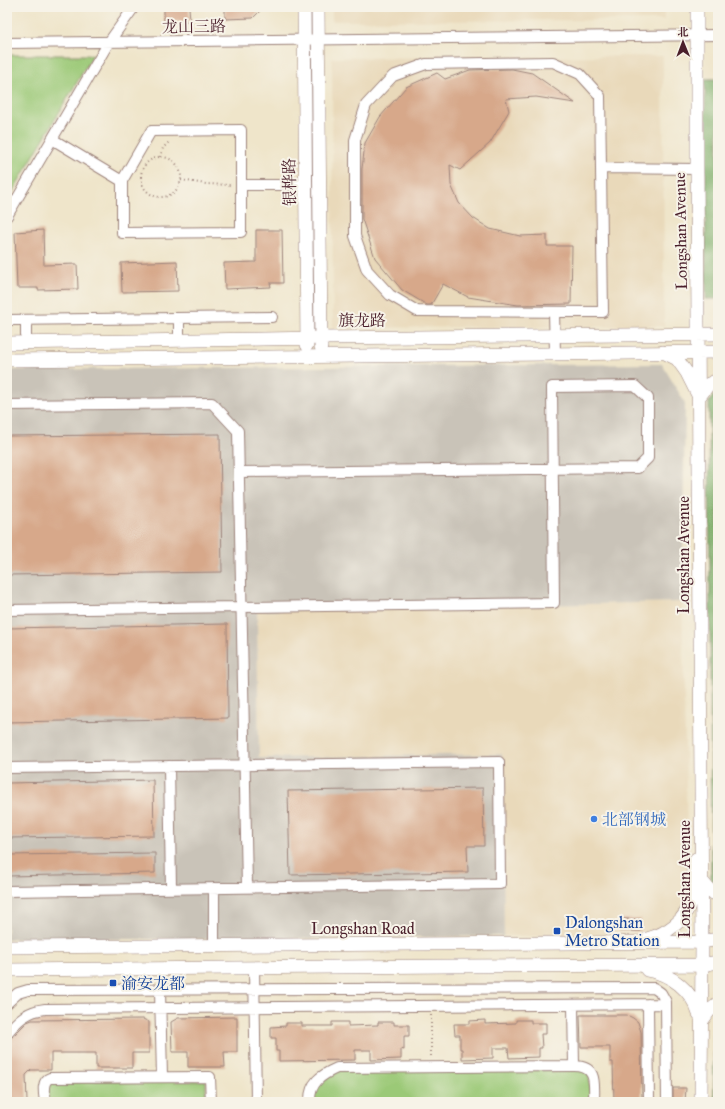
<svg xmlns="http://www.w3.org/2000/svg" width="725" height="1109" font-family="'IM FELL Great Primer','Noto Serif SC',serif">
<rect width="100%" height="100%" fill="#f7f3e8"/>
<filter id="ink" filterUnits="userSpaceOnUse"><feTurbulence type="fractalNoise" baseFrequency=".025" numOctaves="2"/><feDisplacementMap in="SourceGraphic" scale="8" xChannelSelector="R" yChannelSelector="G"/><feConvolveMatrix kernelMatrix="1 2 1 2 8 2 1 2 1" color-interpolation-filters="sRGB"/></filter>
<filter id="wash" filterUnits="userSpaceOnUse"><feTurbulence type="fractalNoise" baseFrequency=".012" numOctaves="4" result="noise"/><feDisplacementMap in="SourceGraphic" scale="16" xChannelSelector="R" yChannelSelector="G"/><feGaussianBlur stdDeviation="0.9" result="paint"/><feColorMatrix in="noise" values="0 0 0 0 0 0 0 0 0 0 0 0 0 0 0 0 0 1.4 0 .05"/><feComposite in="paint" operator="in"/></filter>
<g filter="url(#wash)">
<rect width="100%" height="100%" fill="#efe5ca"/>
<path fill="#e9d9ba" d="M332,7H664V20L332,21Z
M663,56L664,326L333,328L332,58Z
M682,602L688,880L681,910L661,930L639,937L504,936L501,754L259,758L257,611Z"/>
<path fill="#c9c3b8" d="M662,364L685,403L682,602L257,611L259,758L502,754L504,936L242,939H7V370Z"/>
<path fill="#9bc977" stroke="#727451" d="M7,55H93L7,201Z
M581,1069L589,1073L591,1102H313L317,1085L337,1070Z
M206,1080V1102H48V1085L52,1081Z"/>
<path fill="#7cad68" stroke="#63664a" d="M705,79H718V299H706Z
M717,390H718V888L711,880L709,402Z
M718,1013V1102H714L713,1016Z"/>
<g id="blocks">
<path fill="#d7a88a" d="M164,7H189L190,21L164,22Z
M225,7H264L253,18L225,19Z
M512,69L532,73L575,103L536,97L506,99L509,111L490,143L460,170L450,165L451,185L459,203L473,218L490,229L520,236L547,235V246H572L571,304L518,305L468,297L443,284L431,305H427L402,290L375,258L362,219V169L365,143L380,117L406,87L437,73L445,79L470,70Z
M43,230L44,265L77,264L78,289L38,290V288H17L15,232Z
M256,230H282L283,283H270L271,287L225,289L224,263L256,262Z
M177,261L178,291L122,292L121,263Z
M220,434L222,572L7,575V436Z
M227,624L228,718L7,722V628Z
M153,780L154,836L7,838V783Z
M483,788L484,846H467L468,872L290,875L288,791Z
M155,853V873L7,876V855Z
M619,919H641V931H619Z
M580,1015H627L633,1018L638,1022L641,1032L642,1102H614L613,1062H610V1047H581Z
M237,1017V1052H224L225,1067H188V1052H172L171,1022L178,1018Z
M143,1019L149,1022V1053H132V1068H96V1053H51V1070H31L26,1075L27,1102H7V1042L27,1022L32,1020Z
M485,1020V1024L516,1023V1020H531V1023H546V1034H541L542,1048H539V1057L509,1058L508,1048H493V1058L462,1059V1049H460V1035H455L454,1024H469V1021Z
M332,1022H348V1026L378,1025V1022H394V1025H409V1036H404V1050L401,1049V1059L371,1060V1050H355V1060L279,1061V1051H276V1038H271V1027L286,1026V1023H302V1026H332Z
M673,1088H686L685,1102H673Z"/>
</g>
</g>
<g filter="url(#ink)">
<use href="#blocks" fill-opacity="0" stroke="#9c827a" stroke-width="1"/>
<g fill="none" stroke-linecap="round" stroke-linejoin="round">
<g stroke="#9c827a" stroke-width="12">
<path id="minor" d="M7,43L718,35
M553,62L580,74L600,96L603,312L417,311L390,295L367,270L355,236V140L366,105L393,76L426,64Z
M52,139L122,181
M601,168L697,169
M241,185V130L151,131L122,181V233L241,232V185H306
M7,216L109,42L134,7
M554,312L555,353
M179,318V340
M7,320L272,317
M26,320V343
M7,405L212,403L238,431L247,887
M7,610L554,603L552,387L635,386L648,398V458L638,468L240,472
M169,766L171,888
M7,768L499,762L500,884L7,891
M214,888V946
M254,967L256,1102
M160,990L162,1077
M7,1003L18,993L28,990L654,988L661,993L666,1002L667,1102
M648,1004L649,1102
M573,1005L574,1066
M7,1033C18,1020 27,1011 45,1009L666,1004
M45,1102C44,1094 41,1081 50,1078L210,1077L211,1102
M310,1102C309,1083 321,1075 337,1068L574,1066C598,1066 594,1084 594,1102"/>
</g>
<g stroke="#9c827a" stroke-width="14">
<path id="major" d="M304,7L307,345
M318,7L321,347
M697,7V169L702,942L701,1102
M7,343L321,338L718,334
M663,352L677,359L687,373L699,397L709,384L718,380
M7,360L718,352
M701,880L711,892L718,895
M647,939C666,934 688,920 690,899C692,885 691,872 696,859
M7,947L702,942L718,939
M7,970L451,966L701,965L718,962
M647,970C671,974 692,990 699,1014
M702,1021L709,1011L718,1004"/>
</g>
<path stroke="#9c827a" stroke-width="2" stroke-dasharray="1 3" stroke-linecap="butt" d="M160,157L163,148L170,141
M141 177a20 20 0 1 1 40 0a20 20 0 1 1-40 0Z
M181,180L206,184L231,185
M431,1015V1058"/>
<use href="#minor" stroke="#fff" stroke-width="10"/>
<use href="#major" stroke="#fff" stroke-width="13"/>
</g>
</g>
<circle fill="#3f7fe0" stroke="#f7f3e8" stroke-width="1.5" cx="594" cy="819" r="4"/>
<g fill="#1a4fb4" stroke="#f7f3e8" stroke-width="1.5">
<rect x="553" y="927" width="8" height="8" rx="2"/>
<rect x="109" y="979" width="8" height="8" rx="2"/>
</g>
<g text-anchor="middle" stroke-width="4" stroke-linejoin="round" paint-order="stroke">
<g font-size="16" fill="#4a1f2b" stroke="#f7f3e8">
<text transform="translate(194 26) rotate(-1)" y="6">龙山三路</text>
<text transform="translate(289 182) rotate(-91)" y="6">银桦路</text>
<text transform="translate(680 231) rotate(-91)" y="6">Longshan Avenue</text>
<text x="362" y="326">旗龙路</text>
<text transform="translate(683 555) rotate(-90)" y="6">Longshan Avenue</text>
<text transform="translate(684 879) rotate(-90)" y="6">Longshan Avenue</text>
<text x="363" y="934">Longshan Road</text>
</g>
<g font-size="16" fill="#366cbe" stroke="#f7f3e8" text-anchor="start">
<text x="602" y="825">北部钢城</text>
</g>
<g font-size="16" fill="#164399" stroke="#f7f3e8" text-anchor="start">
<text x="565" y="928">Dalongshan<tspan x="565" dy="18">Metro Station</tspan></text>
<text x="121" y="989">渝安龙都</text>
</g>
</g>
<rect width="725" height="1109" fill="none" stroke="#f7f3e8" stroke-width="24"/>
<g transform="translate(683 42) rotate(359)" stroke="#f7f3e8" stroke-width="3" paint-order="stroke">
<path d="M0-3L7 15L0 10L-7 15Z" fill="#4a1f2b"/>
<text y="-6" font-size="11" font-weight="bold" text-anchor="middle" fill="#4a1f2b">北</text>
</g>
</svg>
